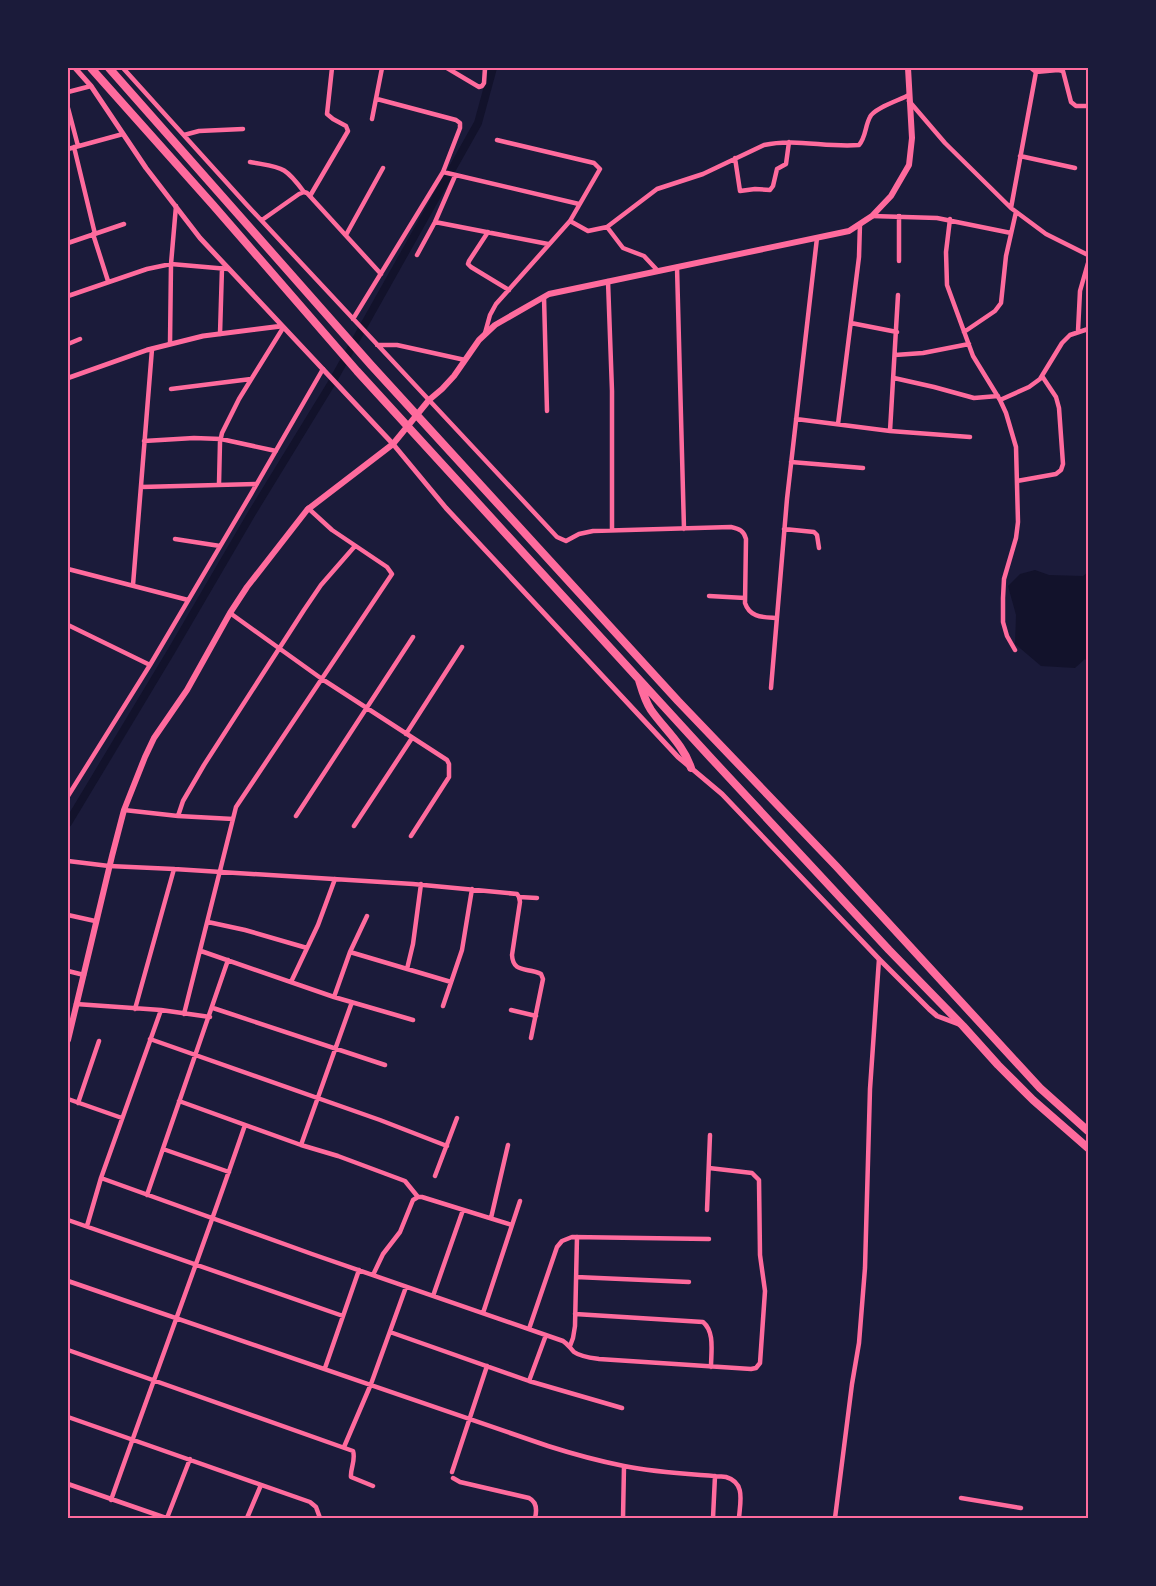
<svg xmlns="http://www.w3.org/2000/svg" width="1156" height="1586" font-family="'DM Sans',sans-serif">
<rect width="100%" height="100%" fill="#1b1b3a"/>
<path fill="#12122b" d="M1035,570L1049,575L1083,576L1088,572V662L1085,659L1075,668L1041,666L1015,644L1016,615L1008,586L1020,574Z"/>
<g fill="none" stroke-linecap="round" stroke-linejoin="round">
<path stroke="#12122b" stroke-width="8" d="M451,171L478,123L493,68
M68,823L172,650L252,513L331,384L448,176"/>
<path stroke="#ff6b9d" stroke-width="4.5" d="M123,68L246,204L557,537L566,541L579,534L593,531L731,527C740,529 744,531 746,539L745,603C750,618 763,617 777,618
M447,68L479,87L482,86L484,83L485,68
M1031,68L1036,72L1058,70L1063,71L1071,102L1076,106H1088
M68,92L91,86
M909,101L945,143L1011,208L1046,234L1088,255
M68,108L78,146
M372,119L382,68
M184,135L199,131L243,129
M74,147L95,234
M68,149L123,134
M1020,156L1075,168
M735,158L740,191L755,189L770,190L773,186L777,169L786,164L789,142
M250,162C282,168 284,165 304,192
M443,172L579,204
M310,196L348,131L346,126L333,119L327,114L332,68
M1011,208L1036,72
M872,216L937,218L1011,233
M899,216V261
M950,219L946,252L947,285L973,356L1000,400L1006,413L1016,447L1018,522L1016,538L1004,579L1003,598V622L1007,636L1015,650
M262,220L299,194L304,192L307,193L381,274
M570,221L588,231L607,227L657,189L703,174L764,145C796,138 827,148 859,145C866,137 865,126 870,117C874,108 900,100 909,95
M435,222L548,244
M607,227L623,248L644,256L658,271
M488,232L469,261L468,264L471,267L509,290
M93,234L108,281
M346,235L383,168
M68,243L124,224
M417,255L435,222L455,176
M677,267L684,529
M608,281L612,391V530
M68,296L147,269L171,264L228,269
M544,297L547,411
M353,319L443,172L460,128V123L456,120L377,99
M851,323L897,332
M1078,331L1080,291L1088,263
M964,332L995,311L1001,303L1006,256L1016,212
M485,333L490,315L496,304L570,221L600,169L594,163L497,140
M220,334L222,268
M68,344L80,339
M170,344L171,264L176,206
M377,345H397L465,360
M895,355L923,353L969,344
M894,378L934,387L974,398L998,396
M171,389L251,379
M1000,400L1029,387L1040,379L1062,343L1070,335L1088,329
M796,419L890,431L970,437
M838,424L859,257L860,224
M890,431L898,295
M144,441L194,438L221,439L276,451
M791,462L863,468
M1017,481L1056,474L1061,470L1063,464L1059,408L1056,397L1042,376
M219,484L220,442L222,433L239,399L283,328
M141,487L257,484
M784,529L814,532L817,535L819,548
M175,539L220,546
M68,569L188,600
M133,585L152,349
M709,596L745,598
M230,613L322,679L447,760L449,764V777L411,836
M68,625L150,665
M771,688L787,499L817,238
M406,734L462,647
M68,796L150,665L251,494L323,369
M124,810L178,816L233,819
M178,816L183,801L204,765L304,610L321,585L355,546
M296,816L413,637
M354,826L412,738
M68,861L109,866L174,869L413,884L517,894L519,897L520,902L512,955C513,974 528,967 541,974L543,979L531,1038
M519,897L537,898
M68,915L95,921
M208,922L245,930L307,948
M201,951L334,997L413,1020
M350,952L451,982
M407,969L413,944L421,884
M68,971L84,975
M291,982L318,925L335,879
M334,997L350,952L367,916
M76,1004L161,1010L210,1017
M443,1006L462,950L472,889
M213,1008L385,1065
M135,1009L174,869
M511,1010L536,1016
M184,1014L236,807L392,574L387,567L332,530L308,508
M150,1039L380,1120L447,1146
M68,1099L122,1118
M179,1101L301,1145L338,1156L405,1181L418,1197
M78,1103L99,1041
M301,1145L352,1002
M163,1149L229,1172
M435,1176L457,1118
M101,1178L312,1254L563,1341C568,1344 570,1348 574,1352C581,1357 591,1358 599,1359L751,1369L756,1368L760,1363L765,1291L760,1255L759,1180L752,1173L709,1168
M147,1195L228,960
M707,1210L710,1135
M491,1218L508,1145
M68,1220L343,1316
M87,1226L101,1178L161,1010
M373,1275L383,1254L400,1232L413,1200L418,1197H422L512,1225
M576,1277L689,1282
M68,1281L548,1446C573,1454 599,1461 624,1466C658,1473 692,1474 726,1477C746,1483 740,1502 739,1518
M433,1296L463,1210
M483,1313L520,1201
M575,1314L703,1322C715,1332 711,1352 711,1367
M529,1329L557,1247L562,1241L572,1237L709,1239
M390,1332L529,1381L622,1408
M570,1346L573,1338L575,1326L577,1237
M68,1350L353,1451C356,1460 350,1469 351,1477L373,1486
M325,1368L359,1270
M529,1381L546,1335
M68,1417L310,1502L316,1507L320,1518
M344,1447L371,1384L406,1287
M452,1472L487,1366
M453,1478L460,1482L529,1498C537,1502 537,1510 535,1518
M68,1484L166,1518
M961,1498L1021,1508
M111,1500C155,1375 202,1251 245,1125
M167,1518L190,1459
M247,1518L261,1485
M623,1518L624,1466
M713,1518L715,1476
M835,1518L852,1384L859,1343L865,1268L870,1089L879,959"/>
<path stroke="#ff6b9d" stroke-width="5" d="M75,68L91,86L146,168L200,238L393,444L446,508L678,757L722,794L879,959L929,1009L937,1016L961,1025
M68,378L147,350L203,336L282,326"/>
<path stroke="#ff6b9d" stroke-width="6" d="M68,1040L112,856L124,810L145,757L154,738L187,690L230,613L247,587L307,510L393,444L429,400L442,389L454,376L479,340L495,325L549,294L849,231L872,216L891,196L909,165L912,138L908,68"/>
<path stroke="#ff6b9d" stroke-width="8" d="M91,68L213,205L357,371L710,757L889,950L963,1026L998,1065L1033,1100L1088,1148
M109,68L371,365L678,701L836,866L1040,1088L1088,1131
M639,680C642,690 645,701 651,710C665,730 683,744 691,768"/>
</g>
<rect width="1156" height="1586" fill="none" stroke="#1b1b3a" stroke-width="138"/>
<rect x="69" y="69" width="1018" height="1448" fill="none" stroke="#ff6b9d" stroke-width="2"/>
</svg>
